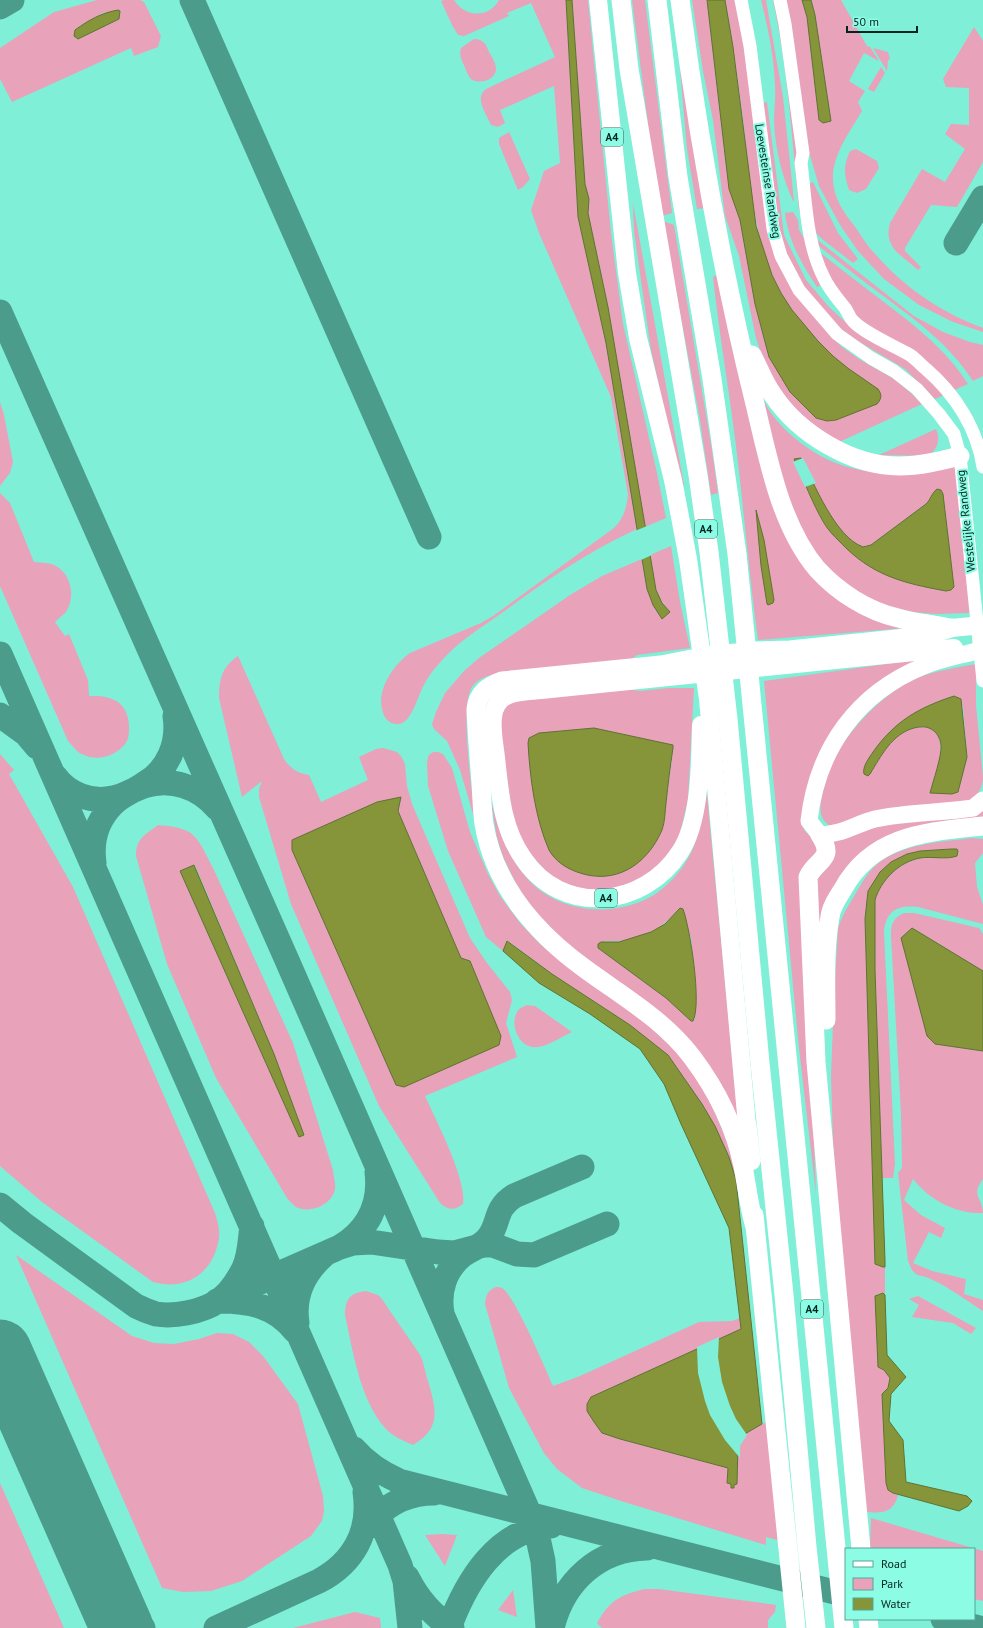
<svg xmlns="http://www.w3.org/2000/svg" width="983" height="1628" font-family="'PT Sans',sans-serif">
<rect width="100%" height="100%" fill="#80efd7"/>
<path fill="#e8a2b9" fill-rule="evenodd" d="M97,0H140L144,2L161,36L158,47L134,56L131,48L12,102L0,79V48L54,12ZM120,11L119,19L78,39L74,36L75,30L103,13Z
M444,0H454C464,17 489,19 499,0H566L578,217L606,343L637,529C589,551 548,579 506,610C488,623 468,635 452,650C442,660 432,670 425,683C419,693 415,710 408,718C405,722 400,725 395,724C390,723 386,720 384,715C374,693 392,666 410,653L481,623L493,616L614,528C624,518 626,509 628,495L611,397L539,233L531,210L544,171L560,163L554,86L500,110L505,123L498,127L491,125C486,113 474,98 486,89L555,57L531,3L507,13L509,16L464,36L458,35L452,25L441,1Z
M572,0H588L611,233L623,324L657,473L666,518L645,527L608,307L588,213L589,199L585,184Z
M632,0H645L672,213L662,216L649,132Z
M692,0H707L727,175L740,220L755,304L769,356L790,392L816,418L849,369C823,348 797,323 781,293C752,240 750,178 743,120C738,80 732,40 725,0H736L739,9L767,223L828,333L842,347L859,359L894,379L911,393L922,404L837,443L820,434L785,399L764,362L756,338L739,256L725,216L713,120L703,71Z
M761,0H766L783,97L794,201H793C782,176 775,149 774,121C774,109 776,97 775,85C774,57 768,27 761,0Z
M773,0H776L790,95L804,219L799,210C792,140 788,69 773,0Z
M784,0H802L807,17L823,123L831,121L815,15L811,0H841L867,46L870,47L879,61L864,53L849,81L865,91L858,102L862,111C851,130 835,151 833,174C832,197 843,211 856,228C862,237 868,247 876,255C905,288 942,313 983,328V332L953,322L919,305L884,279L858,251L840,225L819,186L806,142Z
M974,27L983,41V162L957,207L931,205L905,248V251L921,267L918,270C902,255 883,248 890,223L922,169L945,182L965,149L945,134L951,124L969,125V88L946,87L943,79Z
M677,34L707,208L697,209L687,149Z
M474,39C483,39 486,44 489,52C492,57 496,63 496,69C496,80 479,85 471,79C468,76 466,70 464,65C461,59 459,55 461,48Z
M873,48L888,52L890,59L888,60L887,71Z
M881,67L885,73L874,92L868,89Z
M767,102L784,235L806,280L829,307L843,320L858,331L910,361L944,395L935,399L905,369L851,337L837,326L801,283L784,249L778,222L762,103Z
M509,132L530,179L523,187L518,190L499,144V138Z
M856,149L877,161L879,168L866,189L857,193L849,190C844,174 843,167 850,151Z
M813,182L838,233L858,259L853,263L822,239L811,228L806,185Z
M633,203L684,485L681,484L651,350L634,231Z
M793,212L798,220L799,230L806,241L824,284L817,287C802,265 788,240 785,213Z
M663,221L674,225L712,450L718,493L711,495L700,420Z
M815,238L914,316L943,332L970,342L983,345V376L973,381C950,345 916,320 882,295C859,278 836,260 814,242Z
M817,250C838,267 859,283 880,299C913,324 946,349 968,384L952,391L852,314L839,299Z
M720,273L811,571L918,627L758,640C749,575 744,510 736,446C729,389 719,333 713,277Z
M757,388C761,395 765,403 769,410C790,442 835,471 874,471C901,471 929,467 956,465L970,613L936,614L913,612L888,607L855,593L822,565L793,520ZM794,459C813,481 835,537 863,547L871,545L926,504L941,490L943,494L954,587L846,548L823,522Z
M0,402L4,415L13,462L10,473L0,486Z
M936,429C941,440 937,452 926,456L879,455Z
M0,493L10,503L34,562C41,563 49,562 56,566C72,575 76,599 65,613C62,616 58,619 55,622L65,636L69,634L88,680L89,696C111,695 128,701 129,726C129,731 129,737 127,741C119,755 98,762 84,755C77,753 73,746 68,741L0,586Z
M671,546L680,602L690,648L637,655L630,660L493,675C485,676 477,680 472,687C459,706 473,799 476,824L460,770L447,741L434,729L432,724L436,712L445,693L464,671L479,658L570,595L602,576L642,559C646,580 648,601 662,618L670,612C653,593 654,579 650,555Z
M238,656L284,759C291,769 297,773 309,775L321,802L368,780L359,757L376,749L383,748L397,752L401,756L405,764L407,786L412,804L470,938L487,963L510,992L512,1000L506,1023L517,1057L425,1096C436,1120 467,1180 463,1204C454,1211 448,1210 440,1203L379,1106L291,904L259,797V789L262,781L242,797L219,698C219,679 222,667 238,656ZM401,798L398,811L461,958L470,961L396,1085L377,802Z
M923,659L863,699L806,808L804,830L814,840L817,848L809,998L816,1194L799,1048L764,681Z
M976,664V705L983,777C983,790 976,796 967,802L831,826C817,819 820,804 823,791C825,785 826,777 828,771C843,734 887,687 925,675C942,670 959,667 976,664ZM963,706L967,757L958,792L940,752C941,744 940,735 933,730C927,726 921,726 915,728C892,734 881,755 870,774V756L892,729Z
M668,688H694L688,800L679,837L659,868L627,887L587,891L552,878L526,849L510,817L497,709L509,700L628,689L640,691ZM673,749L663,828L619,873L596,877L550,851L538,813Z
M433,752H438L443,754L452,768L470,832L488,874L500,896L520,923L540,944L558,959L637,1015L675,1050L705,1090L732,1152L736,1180L729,1157L715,1126L702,1104L668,1055L630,1025L552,974L508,941L503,951L486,937L448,851L428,786L427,764L428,756Z
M0,754L14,770L9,774L73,887L215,1213C218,1223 221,1233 218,1243C211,1275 184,1291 153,1282L42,1202L0,1166Z
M706,784L740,1137L713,1081L556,935L522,896L503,857L497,838L490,797C497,826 506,854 526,877C556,913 614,919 654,895C667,886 679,874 687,860C701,838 702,810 706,784ZM680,908L691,938L694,969L695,1019L691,1021L666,998L598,948L605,941C637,943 659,932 680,908Z
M983,810V818L851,863L839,878L831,893L821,983L815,881L829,866L833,837L864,826Z
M158,825C169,826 180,827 189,832C200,838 208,859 214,870L293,1043L333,1170C333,1175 336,1183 335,1189C332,1205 310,1214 296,1207C293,1205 290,1201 287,1198L216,1078L167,964L136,856C136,838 145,835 158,825ZM195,865L274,1054L303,1135L299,1136L180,871Z
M972,838L983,839V853L975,863L977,887L983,905V924L918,907C898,905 886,910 884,932L895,1164L893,1178H882L875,970V900C881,880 900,862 921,858C932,856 944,857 955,857L959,853L951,849L920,851L907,854L891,862L880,872L868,891L865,919L875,1264L883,1267H885V1295L883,1293L877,1294L878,1367L884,1370L890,1378L888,1388L882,1394L886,1483L893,1493L898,1495C893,1514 882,1513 865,1512L838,1227L833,1144L831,1076L834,997L838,928C842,916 847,908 853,898C860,886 869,869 881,861C908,843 941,842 972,838Z
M904,913H914L979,928L983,934V971L912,928L935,1044L983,1051V1179C970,1196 983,1198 983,1213C955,1214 930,1200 913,1179L904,1200L921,1215L945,1228L941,1238L929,1232L913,1263L932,1271L966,1279L964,1294L983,1300V1311C967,1301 934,1276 917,1275L912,1270L908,1261L898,1173L902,1168L901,1113L891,937C891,925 892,919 904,913Z
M527,1005L535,1006L572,1032C561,1037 545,1049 532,1047C518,1045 510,1024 517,1012C519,1008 523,1007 527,1005Z
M16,1255L132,1336L154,1343L174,1344L199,1339L217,1333L233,1334L249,1342L263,1356L298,1404L323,1496L324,1511L322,1521L311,1536L242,1581L211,1591L183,1592L162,1588Z
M496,1287C498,1287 501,1287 502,1288C514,1294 546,1370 553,1386L580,1376L699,1322L732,1321L740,1318L742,1329L591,1397L620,1439L729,1468L727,1483L734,1485L737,1484L738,1445L743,1435L766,1422L781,1541L766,1537V1545L624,1502L582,1488L557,1469L544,1453L509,1388L485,1304C486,1295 488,1290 496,1287Z
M366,1291L378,1295L382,1299C394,1318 408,1336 420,1355C424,1362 425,1373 428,1381C436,1409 442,1428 413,1445C404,1441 394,1437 387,1430C360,1402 353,1351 345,1315C345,1299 350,1293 366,1291Z
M918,1296L976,1328L971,1334L953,1323L912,1317L919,1305L909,1299Z
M0,1483L64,1628H0Z
M871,1518L983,1551V1601L974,1599V1549H870Z
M442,1534L457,1535L445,1566L425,1535Z
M645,1589H659L776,1605L775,1612L768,1620V1628H602L597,1623C610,1600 620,1595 645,1589Z
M513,1590L517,1617L498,1610Z
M355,1612L380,1618L381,1628H293Z"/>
<path fill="#86953a" stroke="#5e7332" d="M566,0H572L585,184L589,199L588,213L608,307L656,590L662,603L670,612L662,619L653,605L647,589L606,343L578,217Z
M707,0H725L733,47L756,226L772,275L781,293L792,310L818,341L833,356L849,369L878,389C882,395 882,398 877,404L836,420L827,421L816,418L790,392L769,357L755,304L740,220L729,189Z
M802,0H811L815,15L831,121L823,123L819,120L807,17Z
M118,10L120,11L119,19L78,39L74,36L75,30C89,20 101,13 118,10Z
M801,458C814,483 835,537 863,547L871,545L926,504C931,499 931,494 937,489L941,490L943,494L954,587L951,590L946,591C902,583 871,575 840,542C834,536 828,530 824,523C812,503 804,480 794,459Z
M756,510L764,540L774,600L773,603L768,605L767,604L761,566Z
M954,696L961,699L967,757L958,792L952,794L930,793C933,781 942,756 941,745C940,737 936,731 929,728C924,726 919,727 914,728C892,734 881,756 870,774L868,776L864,774C862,767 869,758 873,752C895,721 918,708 954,696Z
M594,728L673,745V748C670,767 668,785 666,803C665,811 665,822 662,830C647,865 615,886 577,872C566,868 555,861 549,850C535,818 530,778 528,743L529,738L539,733Z
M401,797L398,811L461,958L470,961L501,1036L499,1045L404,1087L396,1085L292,850V840L377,802Z
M951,849H957L958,851L957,856C946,860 932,856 920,858C899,862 881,880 875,900V970L885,1261V1267H883L875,1264L865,919L868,891L880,872L891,862L907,854L920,851Z
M194,865L274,1054L304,1135L299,1137L180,871Z
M680,908L683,909C690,928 702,1003 693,1021H691L666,998L598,948V944L601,942H619L651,932L665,924Z
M912,928L983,971V1051L935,1044L927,1036L901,938Z
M507,941L552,974L630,1025L668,1055L702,1104L715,1126L729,1157L736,1180L762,1424L743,1435L738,1445L737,1484L734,1485V1488H731V1484L727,1483L728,1468L620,1439L602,1433L594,1422L587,1411V1404L591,1397L741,1329L729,1228L681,1124L664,1084L640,1049L590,1014L539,983L503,951Z
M883,1293L885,1295L887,1355L906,1377L891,1394L889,1421L903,1440L906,1482L967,1496L972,1501L968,1506L959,1511L893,1493L888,1490L886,1483L882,1394L888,1388L890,1378L884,1370L878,1367L875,1296Z"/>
<path fill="#80efd7" d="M803,458L816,483L805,487L793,462Z
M647,526L652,555L641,560L635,531Z
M719,1337L718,1357L722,1382L730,1406L736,1419L747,1435L740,1446V1458L725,1440L710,1415L705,1401L698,1373L697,1347Z"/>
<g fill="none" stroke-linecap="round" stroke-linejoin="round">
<path stroke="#4c9c8c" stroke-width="25" d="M192,0L429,537
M0,7L12,0
M956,243L983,198
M0,312L286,958L536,1529L543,1561L548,1628
M0,654L400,1565L405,1581L410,1628
M0,715L26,734L37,747
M55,776C68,794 91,803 113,798C124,796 134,789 144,786C171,777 199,787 217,808
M94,863C91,841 97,820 113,804C122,795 134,791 144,784C169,770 179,742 175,716
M0,1205L22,1223L136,1306C142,1309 149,1312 156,1314C174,1317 202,1312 218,1301C229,1294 238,1280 244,1268C250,1255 250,1240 252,1226
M340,1247C368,1230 381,1205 377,1172
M217,1301L340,1247L353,1243L371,1242L438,1252L454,1253L484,1245H493L517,1254L534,1255L607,1224
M220,1301C249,1301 276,1306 295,1331
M442,1313C438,1291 445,1269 463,1255C472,1248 482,1247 489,1237C500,1222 494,1209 514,1196L582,1167
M297,1323C293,1296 303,1274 323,1256
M354,1449C367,1464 381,1473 399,1481L846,1595
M368,1527C384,1505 407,1493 434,1493
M407,1577C417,1597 433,1616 452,1628
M106,1591C116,1605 127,1620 143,1628
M943,1619L979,1628
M216,1628L319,1581C353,1563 371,1532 365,1492
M449,1628C466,1582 497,1529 551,1526
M552,1628C563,1582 598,1549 647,1548"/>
<path stroke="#4c9c8c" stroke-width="63" d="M0,1351L122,1628"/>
<path stroke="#fff" stroke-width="13" d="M741,0L750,46L773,229L781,256L799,290L837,334L871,358L894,371L917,389L939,414L954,434L960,456L983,681
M780,0L785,24L803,153L801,163C806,201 806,243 824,278C829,289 837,298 845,308C848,312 849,317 853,321C864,333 894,346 910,355C916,359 921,365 926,369C955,394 977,428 983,467"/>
<path stroke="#fff" stroke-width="17" d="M983,649C964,655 943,658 924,666C857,693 817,749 809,821L820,835C840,835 856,824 875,819C907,812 941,813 973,808L983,800"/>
<path stroke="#fff" stroke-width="18" d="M598,0L627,273L638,338L673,480L688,559L708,699L747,1125
M951,628L983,625
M701,725C700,762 701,820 680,852C644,908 562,917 523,858C502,828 500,793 496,758C494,737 484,702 511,694C521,691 532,691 541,690L954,648"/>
<path stroke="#fff" stroke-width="19" d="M621,0L629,69L698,475L709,552L728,719L760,1063L784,1295L807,1547L816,1628
M657,0L678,177L712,379L737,554L844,1628
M680,0C698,136 722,271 755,404C768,458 780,525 817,569C838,592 867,611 898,618C914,623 932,624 949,628
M752,355C759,368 764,383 773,395C799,434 852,466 899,466C920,466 940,461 960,456
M820,835C836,860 816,859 808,877L816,1062L861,1549
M826,1020C826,986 824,950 830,917C831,907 838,897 843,889C873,834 928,832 983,826
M747,1125L751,1161
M754,1215L796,1628
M755,1227C749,1207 747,1187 743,1166C735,1127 716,1089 692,1057C663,1019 622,996 584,968C536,933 494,885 484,824C482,810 482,797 481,783C479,758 477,734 476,709C478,693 488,686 502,681L661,665L707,656L754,651L790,650L925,636L951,628
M868,1619L869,1628"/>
</g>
<g text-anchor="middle" stroke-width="4" stroke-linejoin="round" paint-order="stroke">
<g fill="#8dfce4" stroke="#2a6559" stroke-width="1">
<rect x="601" y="128" width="22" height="18" rx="3"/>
<rect x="695" y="520" width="22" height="18" rx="3"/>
<rect x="595" y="889" width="22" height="18" rx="3"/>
<rect x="801" y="1300" width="22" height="18" rx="3"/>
</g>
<g font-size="11" font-weight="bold" fill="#00241e">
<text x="612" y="141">A4</text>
<text x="706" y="533">A4</text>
<text x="606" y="902">A4</text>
<text x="812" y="1313">A4</text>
</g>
<g font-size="12" fill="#00241e" stroke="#8dfce4">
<text transform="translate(768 181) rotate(81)" y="4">Loevesteinse Randweg</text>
<text transform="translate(966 521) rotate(-96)" y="4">Westelijke Randweg</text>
</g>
</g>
<rect x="845" y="1548" width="130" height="72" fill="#8dfce4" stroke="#55a695"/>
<rect x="853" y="1561" width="20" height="6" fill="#ffffff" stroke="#55a695"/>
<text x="881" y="1568" font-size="12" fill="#00241e">Road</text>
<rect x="853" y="1578" width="20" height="12" fill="#e8a2b9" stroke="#55a695"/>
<text x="881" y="1588" font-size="12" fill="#00241e">Park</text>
<rect x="853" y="1598" width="20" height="12" fill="#86953a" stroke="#55a695"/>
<text x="881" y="1608" font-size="12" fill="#00241e">Water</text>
<path d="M847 26v6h70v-6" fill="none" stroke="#00241e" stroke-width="2"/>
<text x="853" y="26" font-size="12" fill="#00241e" stroke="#8dfce4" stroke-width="3" paint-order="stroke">50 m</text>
</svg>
